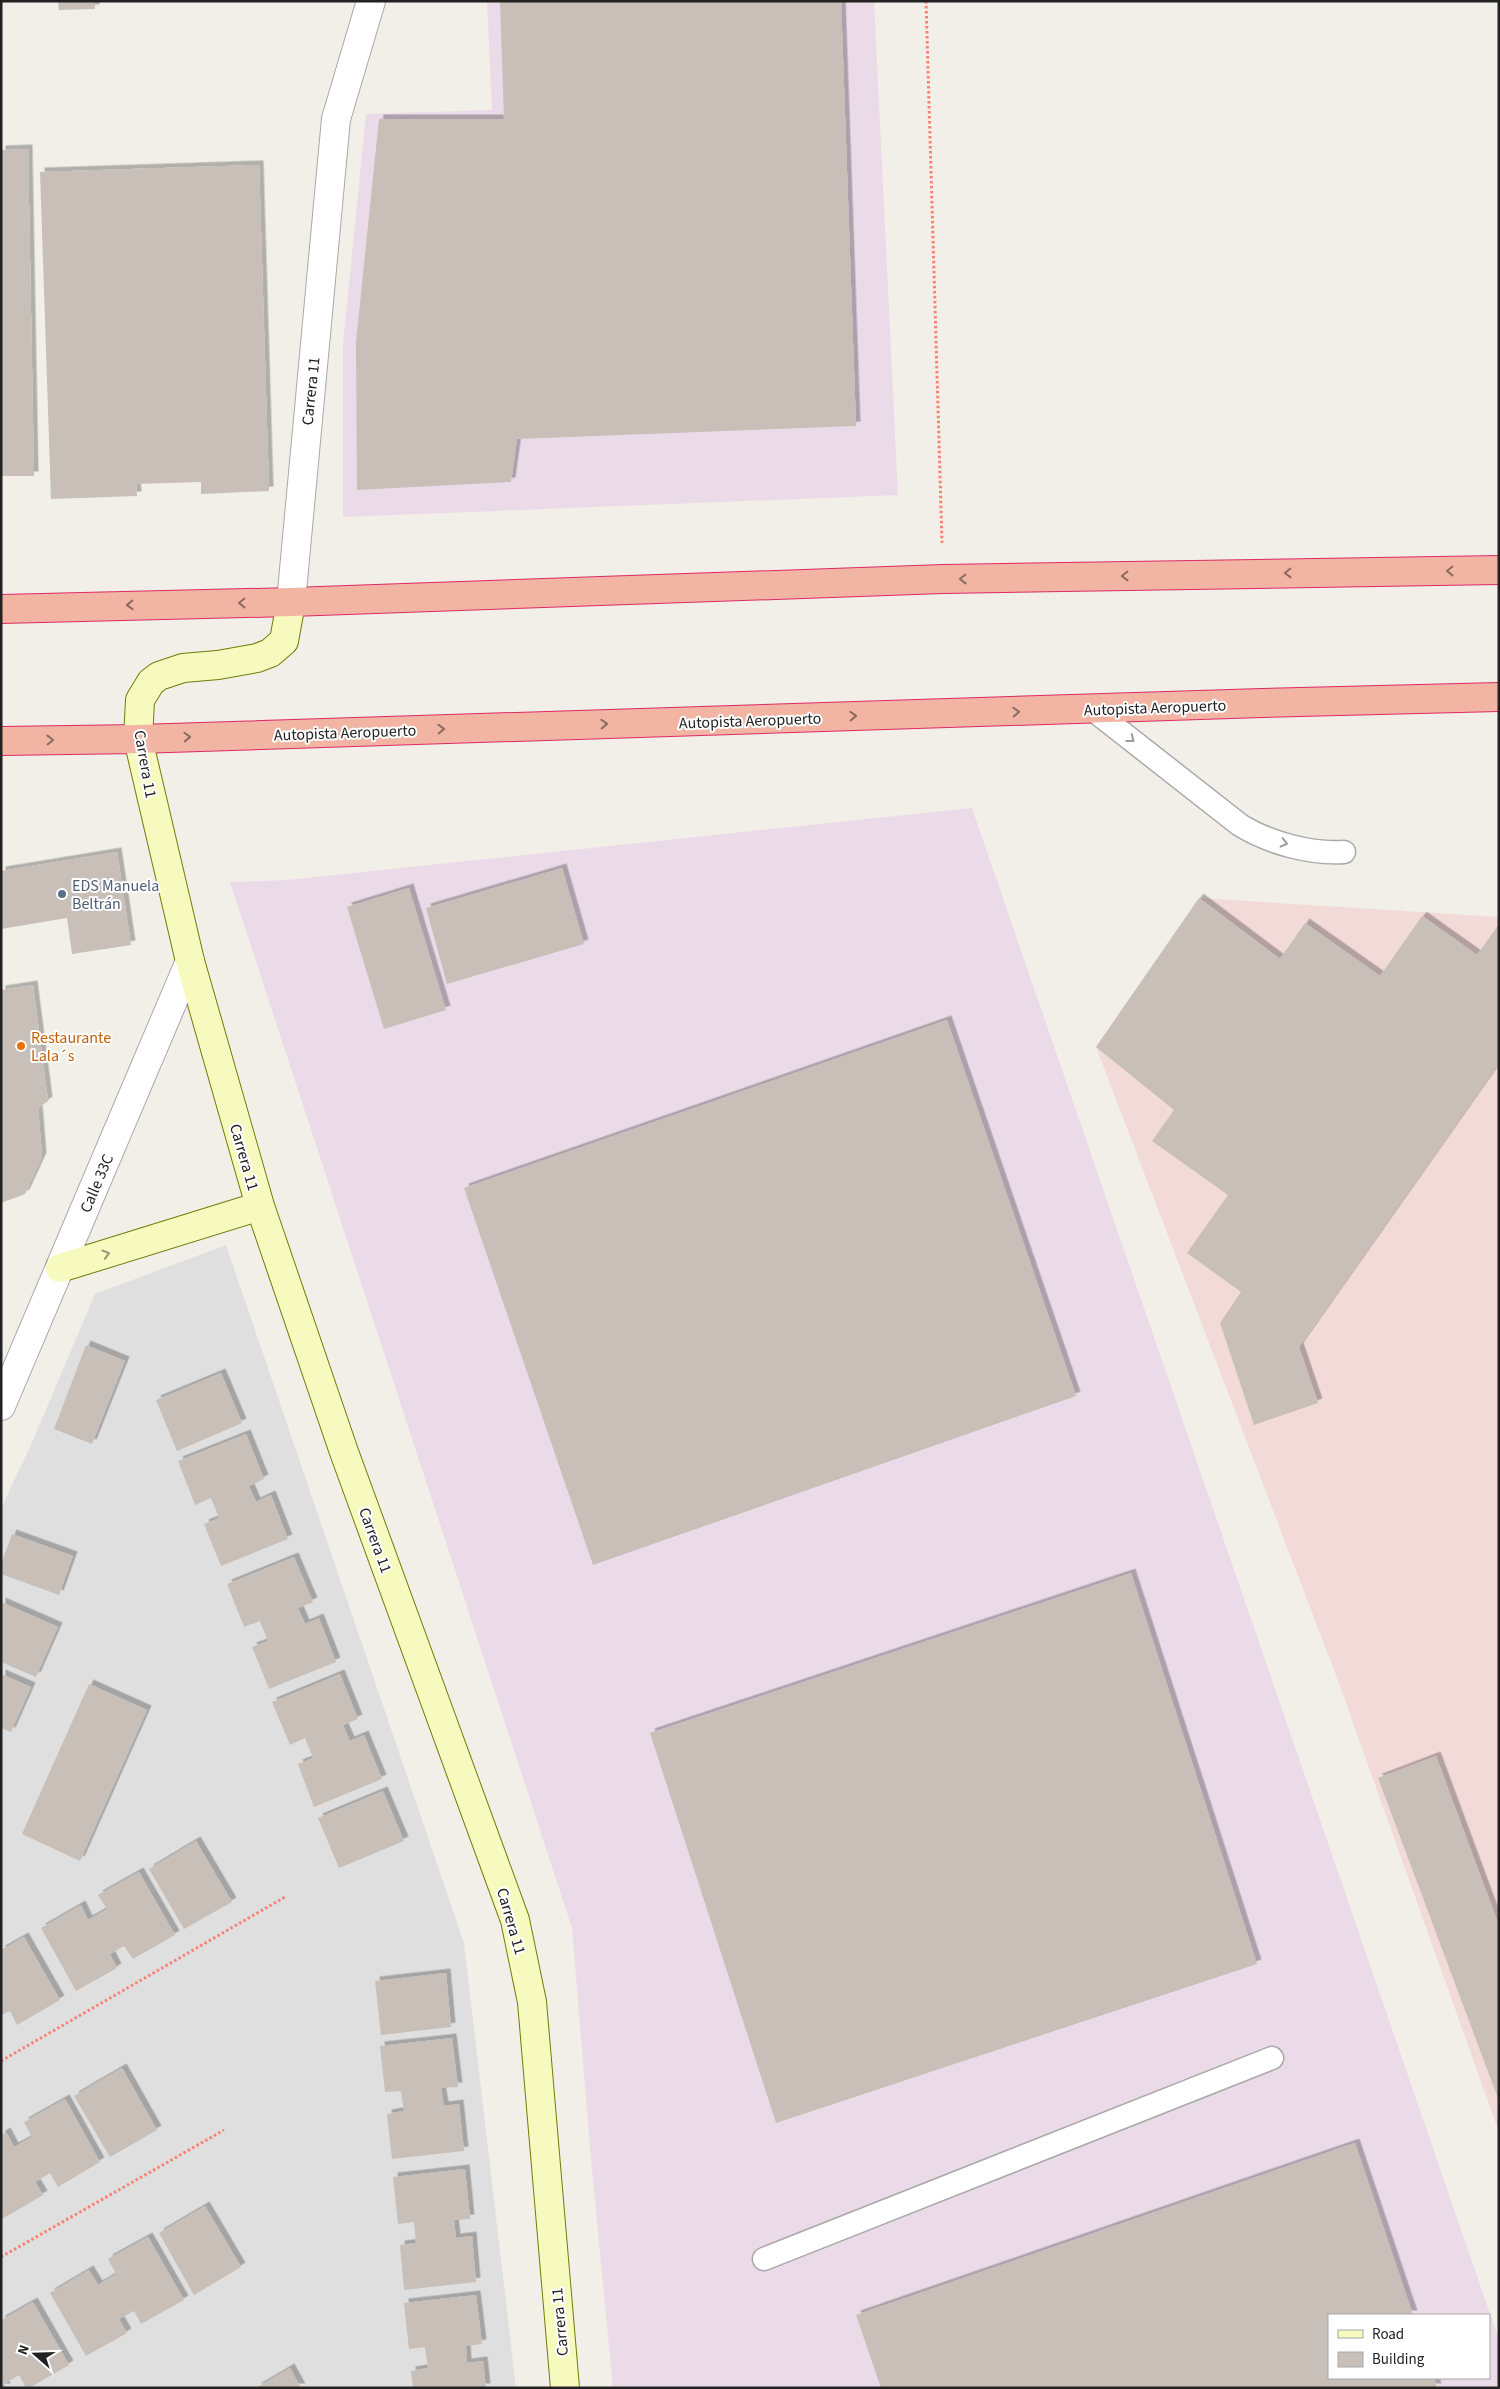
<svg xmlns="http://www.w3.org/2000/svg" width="1500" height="2389" font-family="'Source Sans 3',sans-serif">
<defs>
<filter id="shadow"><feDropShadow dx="4.5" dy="-4.5" stdDeviation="0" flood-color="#0004"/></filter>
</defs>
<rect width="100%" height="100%" fill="#f2efe9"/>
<path fill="#e0dfdf" d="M226,1245L464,1943L516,2388H1V1508L31,1445L95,1294Z"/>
<path fill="#f2dad9" d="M1199,898L1499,917V2132L1337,1678L1096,1047Z"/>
<path fill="#ebdbe8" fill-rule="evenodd" d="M487,1H874L898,495L343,517V344L366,114L492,110Z
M972,808L1499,2340V2388H613L591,2159L572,1928L230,882L287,880ZM1329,2315H1489V2378H1329Z"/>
<path fill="#c7bfb8" filter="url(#shadow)" d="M58,1H95V9L59,10Z
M500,1H841L856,426L517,439L511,482L357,490L356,342L379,119H504Z
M28,149L34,476H1V150Z
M259,165L269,491L201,494V482L136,484L137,496L51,499L40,172Z
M117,852L131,945L72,954L67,918L1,929V871Z
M562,868L584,944L447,984L426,908Z
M409,888L446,1010L384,1029L347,907Z
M1199,898L1280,959L1305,923L1380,976L1422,916L1477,955L1499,924V1063L1299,1347L1318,1403L1254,1425L1220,1323L1241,1292L1187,1253L1228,1195L1152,1141L1174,1110L1096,1047Z
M33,985L48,1101L38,1108L42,1157L25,1194L1,1203V990Z
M947,1020L1076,1396L593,1565L464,1188Z
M86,1345L125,1361L92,1444L54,1429Z
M221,1373L242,1423L177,1451L156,1400Z
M246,1434L264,1479L249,1486L256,1502L271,1495L288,1539L221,1566L204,1524L219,1518L211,1498L195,1505L178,1461Z
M12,1534L73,1556L59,1595L1,1574V1564Z
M294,1557L313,1602L298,1608L305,1624L319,1618L336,1662L269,1689L252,1647L268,1641L260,1621L244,1627L227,1584Z
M1131,1573L1257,1964L776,2123L650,1733Z
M1,1602L58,1627L36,1677L1,1662Z
M1,1674L31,1687L11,1732L1,1728Z
M340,1674L358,1719L343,1725L350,1741L364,1735L382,1779L314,1807L298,1764L313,1758L305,1738L290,1745L272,1702Z
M89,1684L147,1710L80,1861L22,1834Z
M1436,1756L1499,1926V2101L1378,1778Z
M383,1791L404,1841L339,1868L318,1818Z
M196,1841L232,1902L184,1929L149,1869Z
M139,1872L175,1935L133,1959L124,1946L110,1954L117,1968L76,1991L41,1928L81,1905L88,1920L107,1909L98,1895Z
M24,1937L60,2000L17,2025L10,2011L1,2015V1950Z
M446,1973L451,2027L381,2035L375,1981Z
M452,2038L458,2087L441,2088L444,2106L459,2104L464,2151L392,2159L387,2114L404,2111L401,2091L385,2092L380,2046Z
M122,2068L157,2130L110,2157L74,2096Z
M65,2099L100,2162L58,2187L50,2173L35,2182L43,2195L2,2219L1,2135L6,2132L14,2147L32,2137L24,2122Z
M1355,2143L1413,2315H1329V2378H1434L1437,2388H881L856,2315Z
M465,2169L470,2219L454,2220L456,2238L472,2236L476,2282L404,2290L400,2245L416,2243L414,2222L398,2224L393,2177Z
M205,2206L241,2267L194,2295L159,2233Z
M148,2237L184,2300L141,2324L134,2311L119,2319L127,2333L86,2356L50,2293L89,2270L98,2285L116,2274L108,2259Z
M476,2295L482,2344L466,2346L467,2363L483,2361L486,2388H413L411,2371L428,2368L425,2347L409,2349L404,2303Z
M33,2302L69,2365L29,2388H26L19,2375L4,2384L6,2388H1V2320Z
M290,2368L301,2388H256Z"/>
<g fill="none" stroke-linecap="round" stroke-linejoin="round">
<g stroke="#a9a9a9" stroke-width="25">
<path id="service" d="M1092,709L1240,825C1269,843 1310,854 1344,852
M764,2259L1272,2058"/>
</g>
<g stroke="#a9a9a9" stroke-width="30">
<path id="minor" d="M291,602L336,119L371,1
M1,1406L190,961"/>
</g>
<g stroke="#707d05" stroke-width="30">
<path id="secondary" d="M291,602L284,641L270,653L257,658L218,665L183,668L159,676L151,682L140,700L138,739L190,961L260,1206L344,1452L515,1920L532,2002L565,2388
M60,1268L260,1206"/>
</g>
<g stroke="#dc2a67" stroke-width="30">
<path id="trunk" d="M1,609L291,602L943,579L1499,570
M1,741L138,739L1262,703L1499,697"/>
</g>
<path stroke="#fa8072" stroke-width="3" stroke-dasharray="2.5 2.5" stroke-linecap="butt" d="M926,1L942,543
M1,2061L285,1897
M1,2257L224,2130"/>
<use href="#service" stroke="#fff" stroke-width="22"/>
<use href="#minor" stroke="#fff" stroke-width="28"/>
<use href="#secondary" stroke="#f7fabf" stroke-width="28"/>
<use href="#trunk" stroke="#f2b4a3" stroke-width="28"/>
</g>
<defs><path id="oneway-chevron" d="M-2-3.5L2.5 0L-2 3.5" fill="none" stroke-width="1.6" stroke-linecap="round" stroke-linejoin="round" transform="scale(1.25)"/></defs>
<g stroke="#8a6b62">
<use href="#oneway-chevron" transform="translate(1450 571) rotate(179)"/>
<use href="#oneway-chevron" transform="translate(1288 573) rotate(179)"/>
<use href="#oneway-chevron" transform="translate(1125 576) rotate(179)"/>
<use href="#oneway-chevron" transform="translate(963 579) rotate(179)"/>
<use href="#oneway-chevron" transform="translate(242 603) rotate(179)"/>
<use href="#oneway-chevron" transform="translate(130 605) rotate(178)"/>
<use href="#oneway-chevron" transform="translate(1016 712) rotate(-2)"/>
<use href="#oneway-chevron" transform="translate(853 716) rotate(-2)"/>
<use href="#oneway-chevron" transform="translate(604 724) rotate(-2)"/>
<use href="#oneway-chevron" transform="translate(441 729) rotate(-2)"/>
<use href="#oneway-chevron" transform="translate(187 737) rotate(-2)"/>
<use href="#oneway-chevron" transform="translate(50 740) rotate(-1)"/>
</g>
<g stroke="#9c9c9c">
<use href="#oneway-chevron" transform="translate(1131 739) rotate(38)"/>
<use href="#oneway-chevron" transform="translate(1284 843) rotate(14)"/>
</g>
<use stroke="#979978" href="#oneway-chevron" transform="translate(106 1254) rotate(-17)"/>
<circle fill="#5c6f8a" stroke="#fff" stroke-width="2" cx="62" cy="894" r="5"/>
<circle fill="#e8710a" stroke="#fff" stroke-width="2" cx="21" cy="1046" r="5"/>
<g text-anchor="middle" stroke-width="4" stroke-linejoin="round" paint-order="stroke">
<g font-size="16" fill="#222" stroke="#fff">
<text transform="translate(310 391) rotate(-84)" y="6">Carrera 11</text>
<text transform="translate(1155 707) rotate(-2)" y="6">Autopista Aeropuerto</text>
<text transform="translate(750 720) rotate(-2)" y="6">Autopista Aeropuerto</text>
<text transform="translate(345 732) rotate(-2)" y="6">Autopista Aeropuerto</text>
<text transform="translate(146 764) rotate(80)" y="6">Carrera 11</text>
<text transform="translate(245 1157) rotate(74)" y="6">Carrera 11</text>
<text transform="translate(96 1183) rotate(-67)" y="6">Calle 33C</text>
<text transform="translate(376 1540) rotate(70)" y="6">Carrera 11</text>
<text transform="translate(512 1921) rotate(74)" y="6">Carrera 11</text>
<text transform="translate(559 2322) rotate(-95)" y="6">Carrera 11</text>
</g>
<g font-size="16" fill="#4e5e75" stroke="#fff" text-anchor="start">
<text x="72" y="891">EDS Manuela<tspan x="72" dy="18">Beltrán</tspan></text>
</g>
<g font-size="16" fill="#c56008" stroke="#fff" text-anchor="start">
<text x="31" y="1043">Restaurante<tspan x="31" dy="18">Lala´s</tspan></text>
</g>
</g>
<rect width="1500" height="2389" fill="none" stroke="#222222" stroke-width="5"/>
<rect x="1328" y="2314" width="162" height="65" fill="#ffffff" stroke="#a7a7a7"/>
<rect x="1338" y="2330" width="25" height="8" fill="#f7fabf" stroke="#a7a7a7"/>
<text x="1372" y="2339" font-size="15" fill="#222222">Road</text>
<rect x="1338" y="2352" width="25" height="15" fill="#c7bfb8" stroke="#a7a7a7"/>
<text x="1372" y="2364" font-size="15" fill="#222222">Building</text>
<g transform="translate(35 2354) rotate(290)" stroke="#ffffff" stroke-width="4" paint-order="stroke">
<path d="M0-4L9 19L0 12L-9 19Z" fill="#222222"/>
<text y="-8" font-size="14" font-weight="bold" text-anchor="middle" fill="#222222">N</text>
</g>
</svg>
